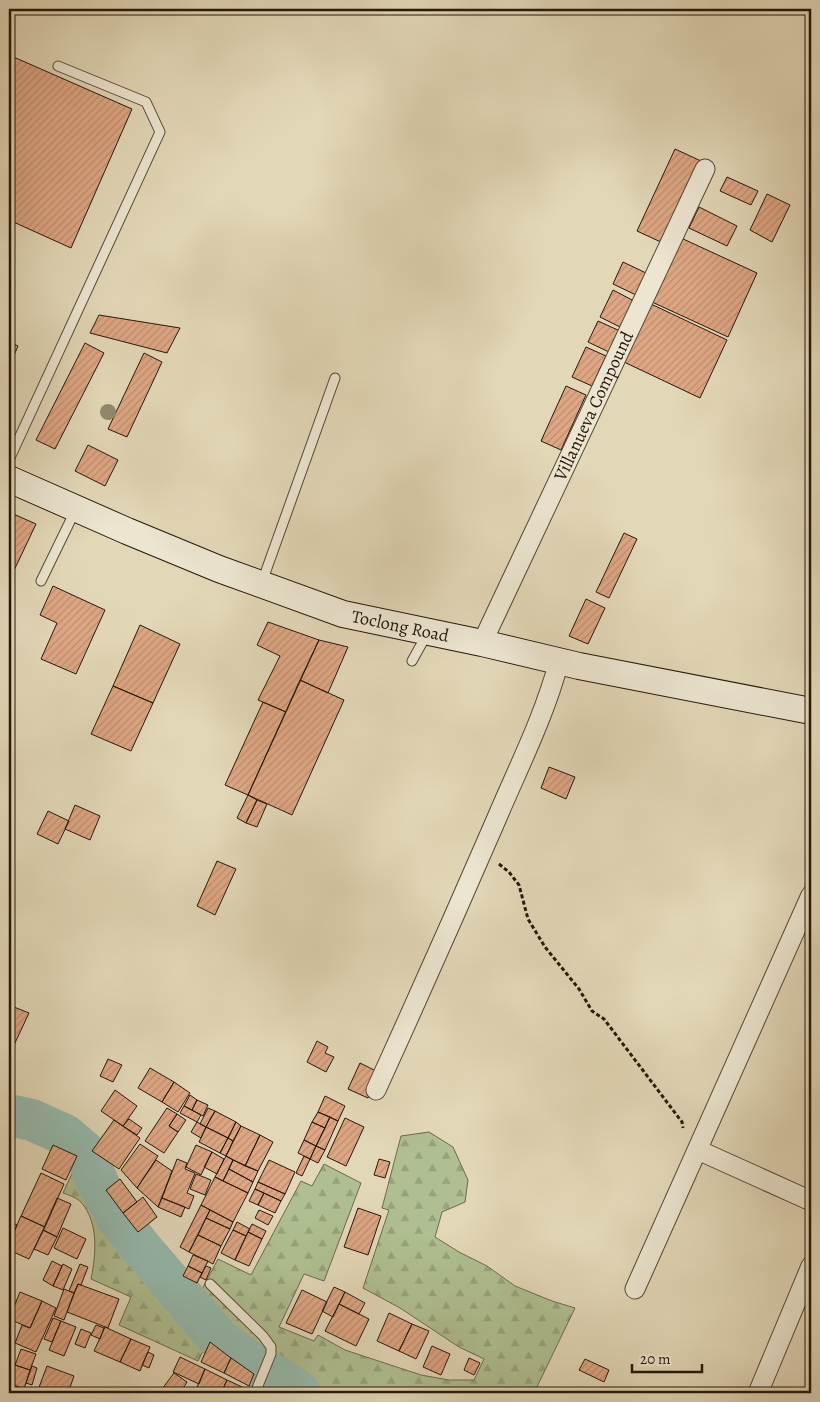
<svg xmlns="http://www.w3.org/2000/svg" width="820" height="1402" font-family="Alegreya,serif">
<defs>
<pattern id="forest-firs" width="22" height="20" patternUnits="userSpaceOnUse" patternTransform="scale(1.25)"><rect width="22" height="20" fill="#afbf91"/><path d="M5 1l3.5 6h-7zM16 11l3.5 6h-7z" fill="#96a37c"/></pattern>
<pattern id="building-hatch" width="6" height="6" patternUnits="userSpaceOnUse" patternTransform="scale(1.25)"><rect width="6" height="6" fill="#dea683"/><path d="M-1 1l2-2M0 6l6-6M5 7l2-2" fill="none" stroke="#be8e70"/></pattern>
</defs>
<rect width="100%" height="100%" fill="#e2d7b7"/>
<filter id="stains"><feTurbulence type="fractalNoise" baseFrequency=".004" numOctaves="4"/><feColorMatrix values="0 0 0 0 .2 0 0 0 0 .09 0 0 0 0 .02 0 0 0 .5 -.17"/></filter>
<radialGradient id="worn" r=".72"><stop offset=".6" stop-color="#630" stop-opacity="0"/><stop offset="1" stop-color="#630" stop-opacity=".3"/></radialGradient>
<path fill="url(#forest-firs)" stroke="#6a6b4e" d="M429,1132L453,1147L468,1180L465,1202L442,1212L435,1237L459,1252L487,1266L515,1286L552,1301L575,1308L534,1393H264L265,1379L209,1339L198,1361L119,1325L131,1297L91,1279C96,1254 99,1223 81,1202C77,1198 69,1195 63,1193L81,1154L88,1149L102,1188L119,1213L174,1278L201,1291L218,1259L251,1275L301,1181L312,1186L324,1164L361,1183L324,1281L304,1274L279,1327L314,1341L318,1335L345,1350L421,1375L449,1380H474L484,1359L459,1347L400,1308L363,1288L389,1210L382,1208L401,1136Z"/>
<g fill="none" stroke-linecap="round" stroke-linejoin="round">
<path stroke="#95baad" stroke-width="42" d="M9,1115L32,1120L65,1135L85,1152L99,1185L116,1216L138,1244L219,1339L252,1364L281,1379L300,1393"/>
</g>
<path fill="url(#building-hatch)" stroke="#26170b" d="M9,55L132,109L71,248L9,220Z
M675,149L701,161L663,243L637,231Z
M727,177L758,191L751,205L720,191Z
M767,194L790,205L772,242L750,230Z
M699,207L737,226L727,246L689,228Z
M681,238L757,273L728,337L652,302Z
M623,262L646,273L636,295L613,284Z
M613,290L634,301L620,327L600,317Z
M651,304L727,340L700,398L624,362Z
M99,315L180,328L167,353L90,333Z
M598,321L620,331L609,352L588,342Z
M9,342L18,346L9,367Z
M85,343L104,353L55,449L36,440Z
M586,347L606,356L592,386L572,377Z
M144,353L162,362L127,437L108,429Z
M566,386L586,395L561,450L541,441Z
M88,445L118,460L105,486L75,471Z
M9,512L36,524L9,581Z
M624,533L637,539L609,598L596,592Z
M53,586L105,610L76,674L41,659L57,623L40,615Z
M9,594L15,597L9,611Z
M586,599L605,608L588,644L569,636Z
M268,622L319,640L286,712L258,700L280,656L257,645Z
M140,625L180,644L153,703L113,686Z
M319,640L348,647L328,693L300,680Z
M300,680L344,700L292,815L248,795Z
M113,686L153,703L131,751L91,734Z
M263,702L286,712L248,795L225,785Z
M549,767L575,777L566,799L541,788Z
M248,795L257,800L246,823L237,818Z
M257,800L267,804L257,827L246,823Z
M75,805L100,816L90,840L65,829Z
M48,811L69,821L58,844L37,834Z
M217,861L236,869L215,915L197,906Z
M9,1005L29,1013L14,1045L9,1043Z
M317,1041L328,1047L325,1053L334,1057L326,1072L307,1062Z
M108,1059L122,1065L113,1082L100,1076Z
M360,1063L380,1073L368,1098L348,1089Z
M150,1068L174,1082L162,1102L138,1088Z
M174,1082L190,1093L178,1112L162,1102Z
M115,1090L137,1106L123,1126L101,1111Z
M190,1095L197,1100L192,1110L184,1106Z
M325,1096L345,1106L338,1121L318,1112Z
M197,1100L208,1105L203,1116L192,1110Z
M184,1106L201,1115L197,1122L180,1113Z
M167,1108L177,1114L169,1126L178,1132L164,1153L145,1141Z
M208,1108L215,1111L206,1127L200,1124Z
M215,1111L236,1122L228,1138L206,1127Z
M318,1112L330,1117L325,1128L312,1122Z
M177,1114L186,1120L178,1132L169,1126Z
M330,1117L338,1121L325,1150L316,1146Z
M345,1118L364,1127L346,1166L327,1157Z
M129,1119L142,1128L137,1135L123,1126Z
M114,1120L140,1138L119,1169L92,1151Z
M197,1122L206,1127L201,1138L191,1132Z
M236,1122L241,1126L233,1141L228,1138Z
M312,1122L325,1128L316,1146L304,1140Z
M241,1126L260,1135L245,1166L226,1156Z
M206,1127L228,1138L220,1153L199,1142Z
M260,1135L273,1142L258,1171L245,1166Z
M9,1137H11L13,1155H9Z
M228,1138L233,1141L226,1156L220,1153Z
M304,1140L316,1146L310,1159L298,1153Z
M140,1144L158,1156L137,1188L121,1170Z
M53,1145L77,1156L66,1180L42,1169Z
M196,1145L212,1152L201,1175L186,1167Z
M316,1146L325,1150L318,1163L310,1159Z
M212,1152L224,1159L217,1174L204,1167Z
M226,1156L233,1160L223,1181L215,1177Z
M304,1156L310,1159L302,1176L296,1173Z
M177,1159L187,1163L185,1169L195,1173L187,1193L194,1196L189,1209L162,1198Z
M379,1159L390,1162L385,1178L374,1175Z
M156,1160L172,1171L158,1207L137,1188Z
M233,1160L258,1171L253,1182L229,1169Z
M269,1160L295,1172L285,1194L258,1182Z
M229,1169L253,1182L248,1193L223,1181Z
M41,1173L64,1184L45,1227L21,1216Z
M196,1174L211,1180L205,1195L190,1189Z
M215,1177L248,1193L233,1222L201,1205Z
M120,1179L137,1202L123,1213L106,1190Z
M258,1182L285,1194L281,1201L255,1189Z
M255,1189L264,1193L258,1205L249,1201Z
M264,1193L281,1201L275,1213L258,1205Z
M143,1197L157,1217L138,1232L123,1213Z
M57,1198L71,1204L57,1237L43,1230Z
M162,1198L185,1207L181,1217L158,1207Z
M201,1205L210,1210L189,1252L180,1247Z
M358,1208L381,1216L368,1255L344,1247Z
M210,1210L233,1222L230,1229L206,1218Z
M259,1210L273,1216L268,1225L255,1218Z
M21,1216L45,1227L29,1259L9,1250V1243Z
M206,1218L230,1229L221,1246L198,1235Z
M9,1221L17,1225L9,1243Z
M237,1222L250,1229L246,1236L233,1230Z
M252,1224L266,1231L262,1239L248,1232Z
M63,1228L86,1239L77,1259L54,1248Z
M43,1230L57,1237L48,1255L34,1249Z
M233,1230L246,1236L235,1260L221,1253Z
M248,1232L262,1239L249,1266L235,1260Z
M198,1235L221,1246L213,1264L189,1252Z
M193,1255L208,1261L202,1273L188,1266Z
M52,1261L62,1266L53,1286L43,1280Z
M63,1264L72,1269L63,1290L53,1286Z
M80,1264L88,1267L81,1285L78,1284L74,1293L69,1291Z
M188,1266L202,1273L197,1283L183,1276Z
M206,1266L211,1268L206,1280L200,1277Z
M78,1284L119,1299L108,1328L67,1312Z
M334,1287L345,1292L333,1317L322,1311Z
M64,1289L74,1293L64,1320L54,1316Z
M302,1290L327,1302L312,1334L286,1323Z
M20,1292L42,1301L30,1328L9,1319Z
M345,1292L365,1303L359,1314L339,1304Z
M42,1301L56,1308L36,1352L15,1343L22,1325L30,1328Z
M339,1304L369,1319L356,1346L325,1331Z
M389,1313L412,1324L399,1351L377,1341Z
M53,1318L61,1321L52,1342L44,1339Z
M61,1321L76,1327L64,1356L49,1350Z
M412,1324L429,1331L416,1359L399,1351Z
M96,1325L104,1328L100,1339L91,1335Z
M105,1327L131,1339L120,1362L94,1351Z
M81,1329L91,1333L85,1348L75,1344Z
M9,1338L13,1340L9,1350Z
M131,1339L150,1347L140,1371L120,1362Z
M210,1342L231,1358L224,1373L201,1362Z
M432,1346L450,1354L441,1375L423,1367Z
M21,1349L36,1354L30,1370L15,1365Z
M148,1352L154,1355L149,1368L142,1365Z
M180,1357L205,1369L199,1384L173,1372Z
M231,1358L254,1374L249,1386L224,1373Z
M469,1358L480,1363L474,1375L464,1370Z
M585,1359L609,1370L604,1382L579,1370Z
M15,1365L30,1370L24,1389L9,1383Z
M32,1366L37,1368L32,1385L26,1383Z
M47,1366L74,1376L68,1393H47L38,1390Z
M205,1369L227,1380L221,1393H210L197,1387Z
M174,1373L187,1382L182,1390L187,1393H159Z
M227,1380L253,1392V1393H221Z
M197,1387L210,1393H194Z"/>
<g fill="none" stroke-linecap="round" stroke-linejoin="round">
<g stroke="#554736" stroke-width="11">
<path id="lane" d="M9,460L160,132L146,102L58,66
M41,581L76,509
M262,582L335,378
M412,661L427,634
M9,1263V1262
M210,1284L263,1336L271,1347V1354L255,1393"/>
</g>
<g stroke="#554736" stroke-width="21">
<g id="street">
<path id="s1" d="M482,643L705,169"/>
<path d="M376,1090C417,1000 457,910 496,820C518,768 545,715 559,661"/>
<path d="M698,1150L811,1201"/>
<path d="M635,1289L811,895"/>
<path d="M758,1393L811,1266"/>
</g>
</g>
<g stroke="#26170b" stroke-width="28">
<g id="secondary">
<path id="s2" d="M9,479L127,531L219,569L343,614L482,643L579,666L811,711"/>
</g>
</g>
<path stroke="#26170b" stroke-width="3" stroke-dasharray="4 2.5" stroke-linecap="butt" d="M499,864L509,872L519,885L528,919L545,947L579,989L592,1011L604,1019L682,1122L683,1128"/>
<use href="#lane" stroke="#ece5d0" stroke-width="9"/>
<use href="#street" stroke="#ece5d0" stroke-width="19"/>
<use href="#secondary" stroke="#ece5d0" stroke-width="26"/>
</g>
<circle fill="#91896e" cx="108" cy="412" r="8"/>
<g text-anchor="middle" stroke-width="4" stroke-linejoin="round" paint-order="stroke">
<g font-size="18" fill="#26170b" stroke="#ece5d0">
<text dy="6" stroke="none"><textPath href="#s1" startOffset="262">Villanueva Compound</textPath></text>
<text dy="6" stroke="none"><textPath href="#s2" startOffset="419">Toclong Road</textPath></text>
</g>
</g>
<rect width="820" height="1402" fill="none" stroke="#e2d7b7" stroke-width="30"/>
<rect x="10" y="10" width="800" height="1382" fill="none" stroke="#26170b" stroke-width="2.5"/>
<rect x="15" y="15" width="790" height="1372" fill="none" stroke="#26170b"/>
<path d="M632 1364v8h70v-8" fill="none" stroke="#26170b" stroke-width="2.5"/>
<text x="640" y="1364" font-size="15" fill="#26170b" stroke="#ece5d0" stroke-width="4" paint-order="stroke">20 m</text>
<rect width="100%" height="100%" filter="url(#stains)"/>
<rect width="100%" height="100%" fill="url(#worn)"/>
</svg>
